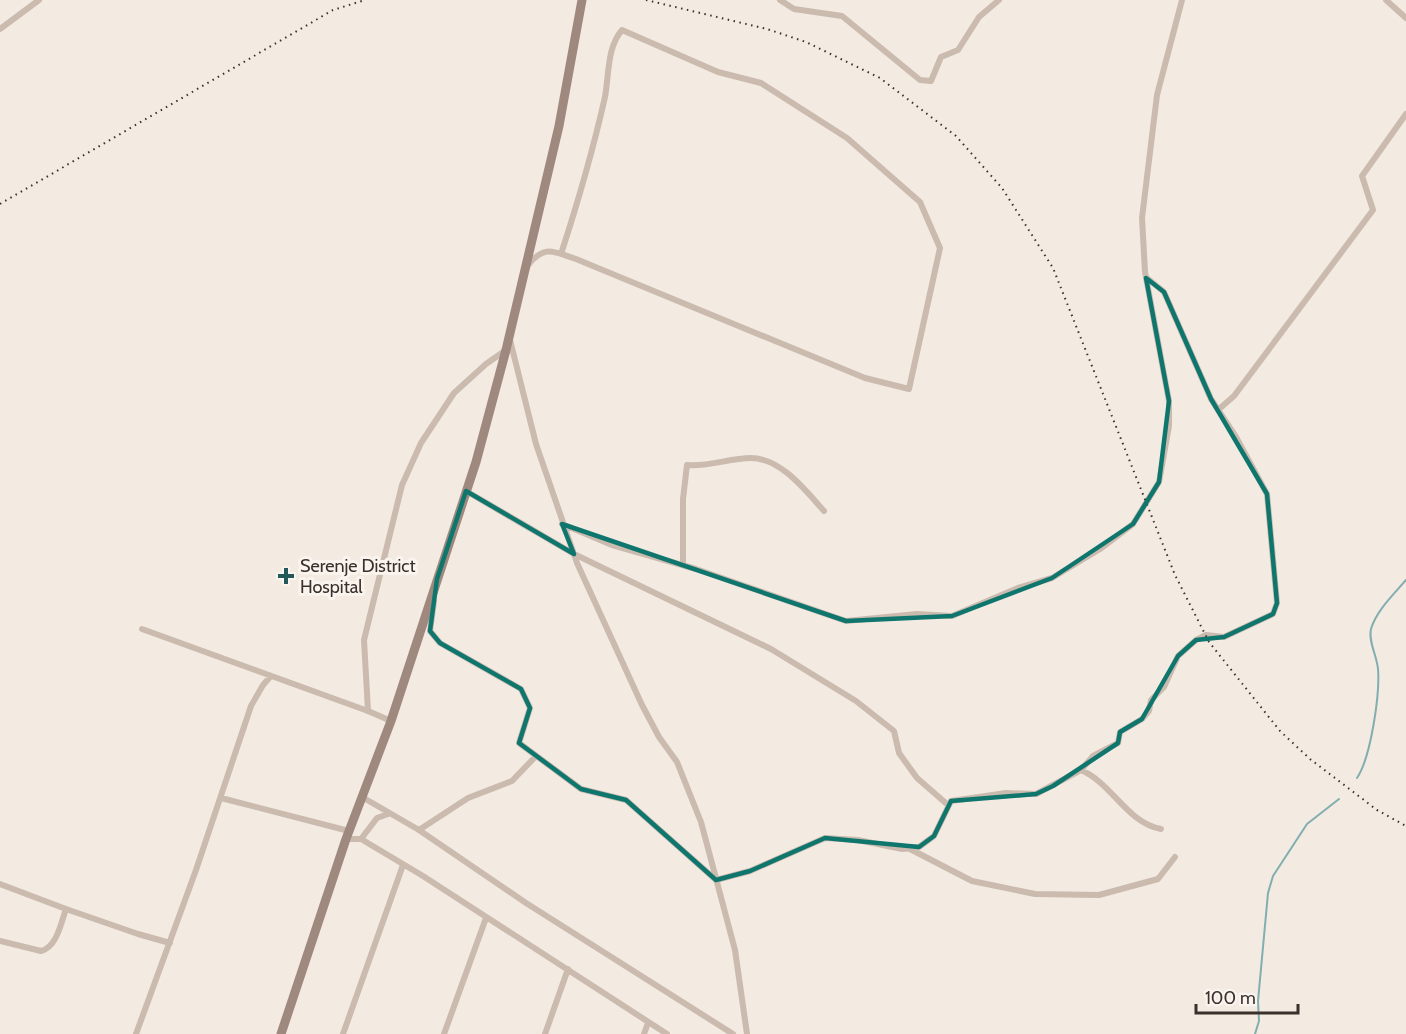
<svg xmlns="http://www.w3.org/2000/svg" width="1406" height="1034" font-family="Cabin,sans-serif">
<rect width="100%" height="100%" fill="#f3eae2"/>
<g fill="none" stroke-linecap="round" stroke-linejoin="round">
<path stroke="#82aeaf" stroke-width="2" d="M1357,778C1371,757 1380,694 1378,669C1377,656 1368,641 1371,629C1376,611 1394,594 1406,580
M1255,1034L1259,1021L1258,1001L1268,893L1273,876L1307,824L1339,799"/>
<path stroke="#cbbaae" stroke-width="6" d="M780,0L794,9L842,16L920,80L931,81L941,57L958,50L979,17L999,0
M1386,0L1406,18
M0,29L39,0
M528,265C545,244 554,252 576,259L865,378L909,389L940,248L920,202L847,138L761,83L718,72L622,30C607,47 609,75 605,97C593,150 578,202 561,254
M510,340L536,444L577,563L642,705L659,737L677,762L701,822L735,950L747,1034
M1218,410L1234,396L1373,210L1362,176L1406,114
M466,491L574,554L771,649L856,701L894,731L899,753L917,778L948,805
M562,524L612,545L696,569L846,621L917,614L952,616L1018,588L1052,578L1100,549L1133,524L1159,482L1169,426V401L1145,272L1142,218L1157,95L1182,0
M683,565V499L687,465C710,467 729,458 751,458C781,458 806,491 824,511
M434,601L430,631L440,643L521,689L530,708L519,743L581,789L626,800L716,880L750,871L825,838L858,840L902,849L919,847L934,836L951,801L1006,793L1036,794L1081,770C1113,784 1126,822 1161,829
M142,629L368,711L391,721
M368,711L364,640L402,485L421,443L454,393L486,364L506,350
M1081,770L1093,756L1118,743L1120,732L1142,719L1149,711L1151,700L1164,687L1178,656L1196,640L1206,635L1224,637L1273,614L1277,603L1267,494L1236,437L1211,399L1164,292L1147,278
M362,797L419,830L526,903L733,1034
M221,798L349,831
M419,830L468,798L512,781L535,757
M346,839H361L423,876L667,1034
M361,839L377,818L388,814
M910,849L972,881L1035,894L1099,895L1158,879L1175,857
M0,884L66,909
M0,941L41,951C57,947 61,923 66,909L138,934L170,943
M136,1034L196,870L251,706L263,685L271,676
M343,1034L403,865
M444,1034L486,918
M545,1034L568,969
M644,1034L648,1023"/>
<path stroke="#9f897f" stroke-width="9" d="M281,1034L346,839L391,721L476,462L506,350L559,126L582,0"/>
<path stroke="#3a302c" stroke-width="2" stroke-dasharray="1.5 4.5" stroke-linecap="butt" d="M646,0L767,29L806,42L880,78L956,136L1002,188L1053,268L1175,575L1209,642L1280,731L1310,759L1377,810L1406,826
M0,204L333,10L365,0"/>
</g>
<path fill="none" stroke="#0f766e" stroke-width="4.5" stroke-linejoin="round" d="M1146,278L1164,292L1211,399L1267,494L1277,603L1273,614L1224,637L1196,640L1178,656L1142,719L1120,732L1118,743L1053,786L1036,794L951,801L934,836L919,847L825,838L750,871L716,880L626,800L581,789L519,743L530,708L521,689L440,643L430,631L437,579L466,491L574,554L562,524L846,621L952,616L1052,578L1133,524L1159,482L1169,401Z"/>
<path fill="#23585a" stroke="#faf4ee" stroke-width="2" d="M283 567h6v6h6v6h-6v6h-6v-6h-6v-6h6z"/>
<g text-anchor="middle" stroke-width="6" stroke-linejoin="round" paint-order="stroke">
<g font-size="18" fill="#3a302c" stroke="#faf4ee" text-anchor="start">
<text x="300" y="572">Serenje District<tspan x="300" dy="21">Hospital</tspan></text>
</g>
</g>
<path d="M1196 1004v9h102v-9" fill="none" stroke="#3a302c" stroke-width="3"/>
<text x="1205" y="1004" font-size="18" fill="#3a302c" stroke="#faf4ee" stroke-width="4.5" paint-order="stroke">100 m</text>
</svg>
